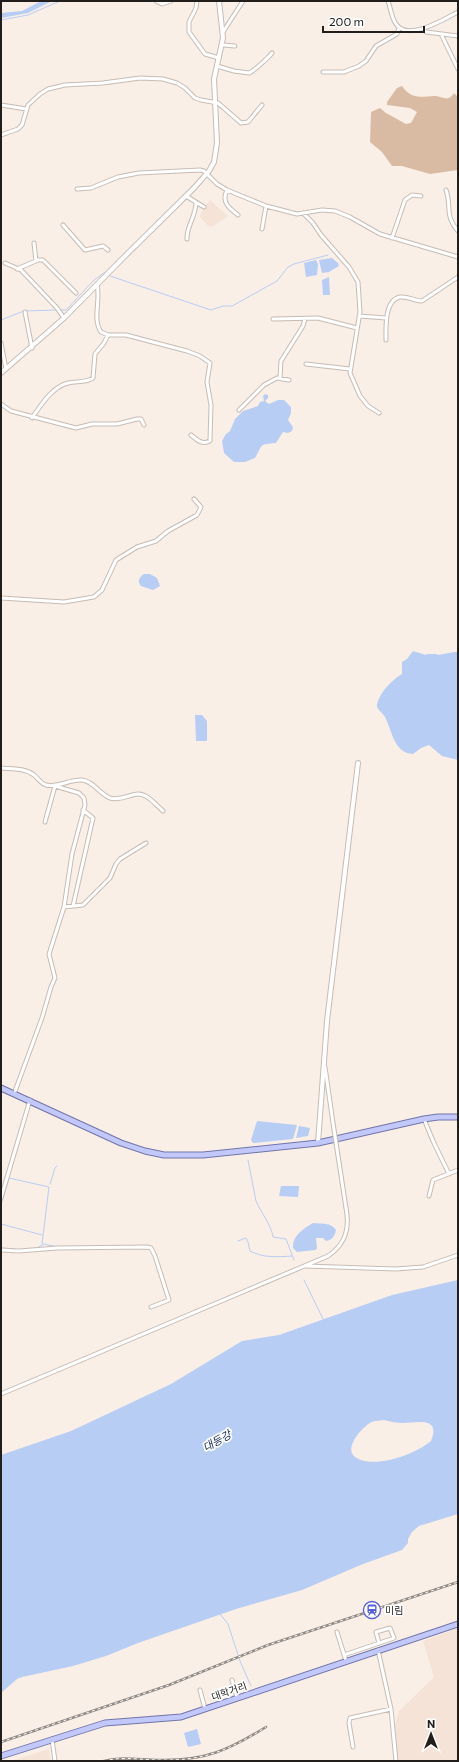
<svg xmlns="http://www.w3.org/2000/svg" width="459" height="1762" font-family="Commissioner,'Noto Sans KR',sans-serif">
<rect width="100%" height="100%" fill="#faefe7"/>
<path fill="#f4e3d6" d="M210,200L228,216L212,227L208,226L199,216Z
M458,1628V1761H398L395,1725L399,1711L434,1677L423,1641Z
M49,1749L51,1761H11Z"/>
<path fill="#d9bba4" d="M402,86C411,99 420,97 434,96C443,96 448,103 454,93L458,97V170L430,174L402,166H392L382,152L370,142L371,112L380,108L386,113L406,124L411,123L417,112L410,108L387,105V102L397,88Z"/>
<path fill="#b8cdf4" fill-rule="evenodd" d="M41,1H52L28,13L1,18V13L22,11Z
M332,258L338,263L339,266L329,272L322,273L319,260Z
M316,260L318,264L317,275L306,277L304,263Z
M329,277L330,295H323L322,280Z
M265,394L268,395V398L265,401L269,404L278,400H284L291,407V413L288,420L293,427L292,431L288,433L283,432L276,443C258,445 264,443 255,458L245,462H234L224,453L222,441L226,434L230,431L235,419L243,411L258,406L260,402L264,401L263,396Z
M144,574H150L157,578L160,586L153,590L141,586C137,581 139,577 144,574Z
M413,651L426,655L427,654H436L438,655L454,652H458V760L442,756L429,745L421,748L413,754C394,753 392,731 385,717C383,713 376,709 377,705C379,693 392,680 402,674V662L407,659Z
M195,715H202L207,721V741H196Z
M257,1121L297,1125L293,1139L253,1143L251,1140Z
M299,1126L310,1128L308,1136L296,1138Z
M281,1186H299L298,1197L279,1196Z
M313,1223C321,1224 331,1222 336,1230C335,1236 332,1240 326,1241L323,1238H316L317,1249L315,1250L297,1252L293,1248C292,1236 303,1229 313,1223Z
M458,1280V1514L419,1526L412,1532L408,1539V1543L402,1550L363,1564L302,1590L236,1609L138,1643L106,1656L73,1666L22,1677L17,1679L1,1693V1455L71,1431L171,1384L242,1341L279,1335L392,1295ZM384,1420C391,1422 397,1423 403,1423C417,1423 441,1416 431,1441C416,1454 371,1471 354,1456C344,1447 364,1425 372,1422C376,1420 380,1421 384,1420Z
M197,1729L201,1744L188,1747L184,1733Z"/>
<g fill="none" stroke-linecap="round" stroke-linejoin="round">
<path stroke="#b8cdf4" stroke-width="1" d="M1,20L28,15L60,1
M110,276L211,310L223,306H232L277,281L288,267L294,264L328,255
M60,310H66L93,281L105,272
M1,320L24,311L56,310
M248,1160L256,1201C261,1213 271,1224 273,1237L286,1239L294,1260
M50,1184L55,1168L57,1166
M1,1205L9,1178L49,1187L42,1244
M1,1224L42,1235
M238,1241L246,1238L248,1242L250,1251C262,1258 279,1257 292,1256
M1,1248L14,1249
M37,1248L44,1244L58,1247
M304,1280L323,1319
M220,1614L228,1624L240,1661L251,1686"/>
<g stroke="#c6bcb4" stroke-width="5">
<path id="minor" d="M156,1L162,4L171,1
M197,1L196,8L189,22V32L205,54L219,58
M388,1C391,9 391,17 396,24C408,42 444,19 458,12
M423,29L426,32L458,36
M223,32L243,1
M441,34L458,69
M223,45L235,46
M217,66L234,71L249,73C254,71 269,57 272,53
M323,72H344L359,66L366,61L376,46L397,34L399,28
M1,105L26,109
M1,135L18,129L22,125L28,105L40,94L48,89L65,85L103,83L140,78L163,79L177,83L185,88L195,98L201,100L218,103L241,123L248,122L262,105
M77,189L91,188L118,177L139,173L200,170L204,171L217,184L227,190L266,206L297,214L322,210L335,211L350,217L380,234L458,257
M227,190C221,202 229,208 238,215
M446,190C452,206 444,215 458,231
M186,196L204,207
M303,213L313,223L321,235L349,267L358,282L360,312L350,373L360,396L368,406L379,413
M63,225L85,250L103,246L108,250
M262,229L266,206
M392,238L405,200L412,195L421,196
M187,239C186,227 196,217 196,202
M34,243L36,261
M5,263L21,270L57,308L64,318
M17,269L38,260H43L76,293
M97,284C101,300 92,319 101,332L108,335H126L187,351L200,356L210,363L207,382L211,405L210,441C202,445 197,440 191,435
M25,312L32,348
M359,316L386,318
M273,319L318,318L357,328
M386,340C386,329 384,300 400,297C408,296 415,301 422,301L458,277
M1,343L6,369
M306,364L350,369
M280,378L281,361L303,326L305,319
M1,404L11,411L76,428L92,424H117L137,419H141L144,425
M239,410L264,385L277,378L289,380
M32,418C41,405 52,387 68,383C76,381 86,383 93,378L95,354L104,343L108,335
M1,598L64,602L94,597L102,590L116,560L137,547L156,541L168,531L197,515L201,507L194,499
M1,768C12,769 25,768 34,775C38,778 40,783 46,785C58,788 70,779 82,780C93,781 100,794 110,798C120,801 128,795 138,794C148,794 156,805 163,811
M45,822L55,786L79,793L84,798L85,805L72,854L64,907
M73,906L93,818L83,810
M325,1067L333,1123
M14,1094L42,1018L51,987L55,978L49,954L64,907L83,905L110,878L116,864L120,859L146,843
M424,1119L433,1141L449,1174
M429,1196L433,1180L458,1170
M1,1198L30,1100
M1,1250L19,1251L57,1248L147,1247L151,1248L155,1256L169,1300L151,1307
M305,1266L396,1269L423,1267L458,1255
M1,1394L328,1256C346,1244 350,1228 346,1208
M337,1632L346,1661
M378,1650L391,1709L396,1761
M344,1655L394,1638L390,1628L376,1632L379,1643
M232,1680L237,1698
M200,1690L205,1709
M52,1739L55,1761
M353,1747L349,1723L350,1718L391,1709"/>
</g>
<g stroke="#c6bcb4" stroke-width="6">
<path id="tertiary" d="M1,373L64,318L123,258L194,188L209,171L214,162L217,143L214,79L223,38L219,1
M318,1143L327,1021L358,763"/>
</g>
<g stroke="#7075a9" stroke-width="7">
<path id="primary" d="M1,1088L121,1143L145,1151L164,1155H203L318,1143L424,1119L438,1117H458
M1,1756L105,1723L181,1717L458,1624"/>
</g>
<use href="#minor" stroke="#fff" stroke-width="3"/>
<use href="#tertiary" stroke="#fff" stroke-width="4"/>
<use href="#primary" stroke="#c3c8fa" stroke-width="5"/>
<g stroke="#918a84" stroke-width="2.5">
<path id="rail" d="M1,1742L169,1685L268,1645L458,1582
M104,1761C122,1756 141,1760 159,1760C205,1761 229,1750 266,1727"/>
</g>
<use href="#rail" stroke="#fff" stroke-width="1" stroke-dasharray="3" stroke-linecap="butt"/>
<g stroke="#c6bcb4" stroke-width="5" stroke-linecap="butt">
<path id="minor-bridge" d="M333,1123L346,1208"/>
</g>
<use href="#minor-bridge" stroke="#fff" stroke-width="3"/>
</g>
<defs>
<g id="station-ring" transform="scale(0.9)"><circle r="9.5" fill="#fff" stroke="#555fd5" stroke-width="1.5"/><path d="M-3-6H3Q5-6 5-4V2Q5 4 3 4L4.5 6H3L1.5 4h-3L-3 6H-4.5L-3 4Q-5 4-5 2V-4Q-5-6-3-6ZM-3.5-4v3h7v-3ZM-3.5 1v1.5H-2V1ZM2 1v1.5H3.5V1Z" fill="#555fd5"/></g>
</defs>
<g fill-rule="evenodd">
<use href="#station-ring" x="372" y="1610"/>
</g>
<g text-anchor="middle" stroke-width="3.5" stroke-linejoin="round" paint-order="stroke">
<g font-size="10" fill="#211e1b" stroke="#fff" text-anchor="start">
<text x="385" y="1614">미림</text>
</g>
<g font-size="10" fill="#211e1b" stroke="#fff">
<text transform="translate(229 1691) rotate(-19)" y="4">대학거리</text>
</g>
<g font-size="11" font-style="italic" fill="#172e5e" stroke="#fff">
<text transform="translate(217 1441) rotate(-30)" y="4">대동강</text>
</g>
</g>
<rect width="459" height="1762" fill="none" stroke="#211e1b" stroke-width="4"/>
<g transform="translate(431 1734)" stroke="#ffffff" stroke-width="3" paint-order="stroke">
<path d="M0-3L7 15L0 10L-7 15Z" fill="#211e1b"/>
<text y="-6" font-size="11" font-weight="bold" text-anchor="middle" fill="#211e1b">N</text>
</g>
<path d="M323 26v6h101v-6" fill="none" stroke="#211e1b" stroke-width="2"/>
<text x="329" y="26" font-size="12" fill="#211e1b" stroke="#ffffff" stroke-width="3" paint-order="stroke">200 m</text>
</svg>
